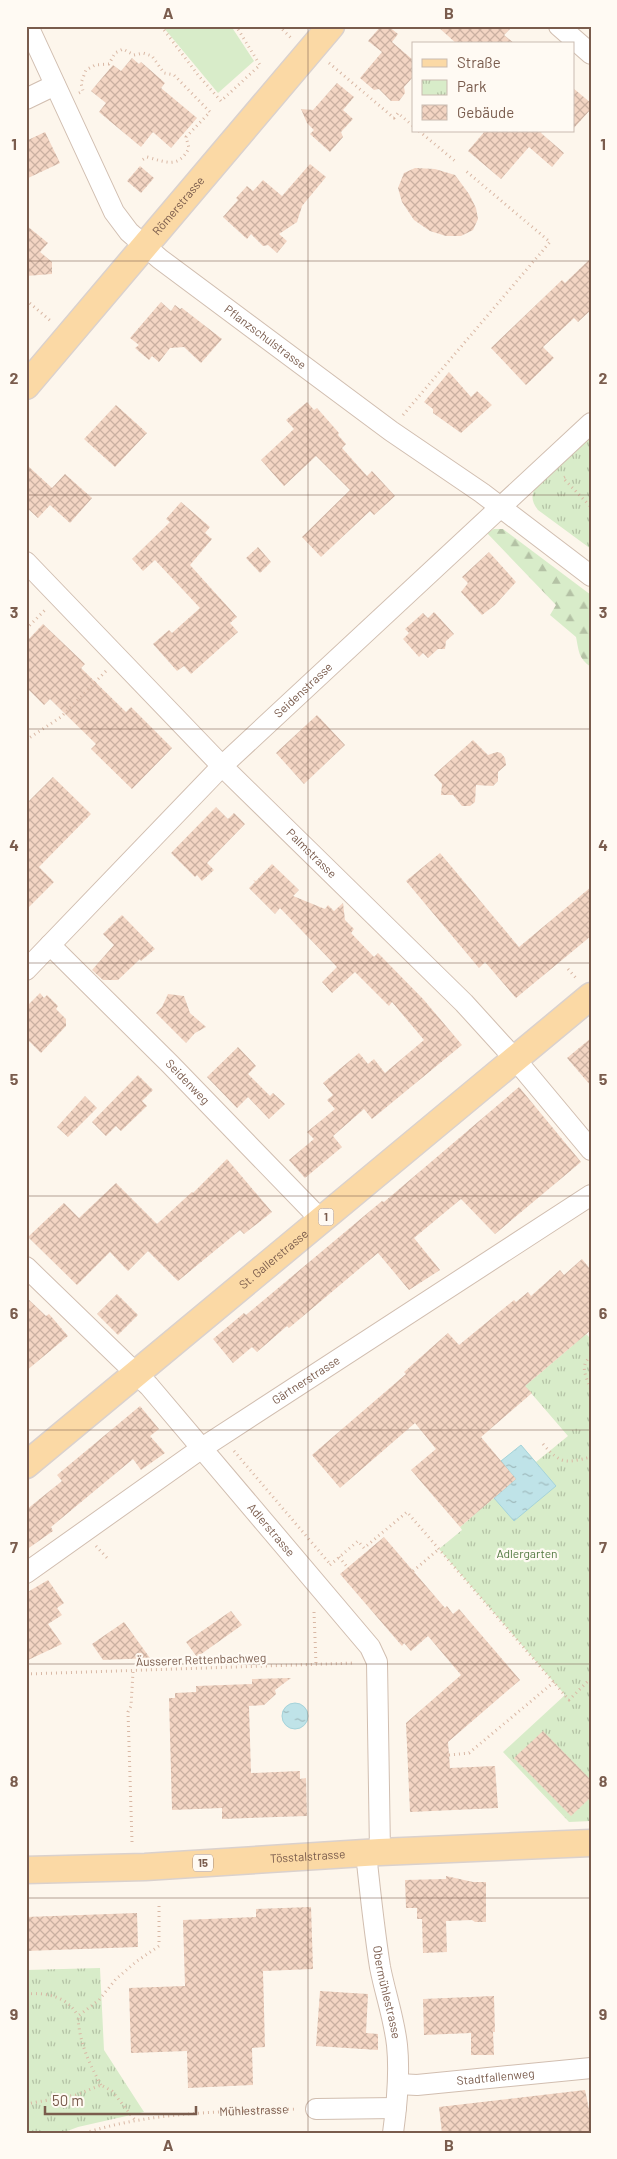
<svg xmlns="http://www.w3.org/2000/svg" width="617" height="2159" font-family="Barlow,sans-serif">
<defs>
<pattern id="forest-firs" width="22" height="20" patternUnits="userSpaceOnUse" patternTransform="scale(1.25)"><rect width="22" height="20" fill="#d8ecc9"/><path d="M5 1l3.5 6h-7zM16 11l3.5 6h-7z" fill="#b4c2a5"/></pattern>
<pattern id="park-tufts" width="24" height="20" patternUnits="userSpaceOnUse" patternTransform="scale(1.25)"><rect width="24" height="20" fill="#d8ecc9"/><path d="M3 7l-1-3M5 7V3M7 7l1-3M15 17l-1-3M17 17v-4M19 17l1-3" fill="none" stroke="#b4c2a5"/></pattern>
<pattern id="water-ripples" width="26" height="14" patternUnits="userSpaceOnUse" patternTransform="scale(1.25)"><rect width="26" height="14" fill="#bfe3e8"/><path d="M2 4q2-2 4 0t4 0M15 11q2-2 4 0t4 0" fill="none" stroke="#a0bbbe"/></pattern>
<pattern id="building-cross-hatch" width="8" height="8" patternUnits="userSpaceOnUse" patternTransform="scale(1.25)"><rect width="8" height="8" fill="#f3d5c3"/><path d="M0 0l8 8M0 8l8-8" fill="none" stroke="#cab0a1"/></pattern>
</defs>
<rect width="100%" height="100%" fill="#fdf6ec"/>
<path fill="#d8ecc9" d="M166,26H231L254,61L218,93L164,28Z"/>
<path fill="url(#forest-firs)" d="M494,529H503L591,595V667C578,658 579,651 576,637L550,615L556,605L487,533Z"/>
<path fill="url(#park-tufts)" d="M591,434V549L538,510C531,501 531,495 536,486Z
M586,1334L591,1339V1821L569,1822L503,1752L565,1695L439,1549L462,1530L460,1527L516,1479L501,1461L521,1445L536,1462L568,1436L525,1386Z
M100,1968L104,2050L144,2112L78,2127L62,2133H26V1970Z"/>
<path fill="url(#water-ripples)" stroke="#a5d3da" d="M521,1445L556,1486L514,1521L494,1498L516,1479L501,1461Z
M282 1716a13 13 0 1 1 26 0a13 13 0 1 1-26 0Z"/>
<path fill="url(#building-cross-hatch)" d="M381,26H388L398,34L392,42L413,60V77L404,87L405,93L399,101H391L379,89L374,90L360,78L382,52L368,41Z
M437,26H513L504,35L515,44H457Z
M132,58L139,64L141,62L165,83L161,88L197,118L171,148L153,132L141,147L99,112L106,103L91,91L113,65L121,71Z
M337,83L354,97L343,110L353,119L341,132L343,137L330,152L310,134L314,130L307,123L301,109L313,110Z
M573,88L591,103V109L573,129Z
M485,131H542L541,133L564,153L552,167L529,147L501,179L468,151Z
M45,132L60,163L26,179V141Z
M310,164L326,177L302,206L297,222L279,234L287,241L277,253L268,245L263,246L251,234L247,239L223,217L238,200L236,198L247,186L253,191L263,180L282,196Z
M140,166L154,178L141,193L127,181Z
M415,168L435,169L455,175L469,194L476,208L478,219L473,230L461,236H446L430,231L414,220L402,202L398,188L404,173Z
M26,225L48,243L40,252L52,262V274L26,276Z
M591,258V310L578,322L574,318L543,347L554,358L526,385L491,348L562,280L565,283Z
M161,302L171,311L175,305L180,309L182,308L222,339L201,363L184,347L170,348L159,362L152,356L149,360L135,348L139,345L130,338Z
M449,372L471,397L477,391L492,405L461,433L433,413V409L424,402Z
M307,402L314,410L317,408L339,433L338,435L346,444L342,448L367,476L372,471L395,496L374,515L370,511L321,557L302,537L350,490L316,456L284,486L261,460L294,429L286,420Z
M116,405L147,433L115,467L84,439Z
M26,464L52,488L65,474L92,498L70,523L50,505L38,518L26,507Z
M181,502L210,527L205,533L212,539L190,565L237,617L230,623L238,632L191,674L184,666L177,671L153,644L169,630L172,633L200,608L155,560L143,571L132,559L170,522L166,519Z
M258,547L271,562L260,573L246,558Z
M489,552L516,582L495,605L482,615L461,592L468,583L462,577Z
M434,612L454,634L446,641L445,649H438L428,658L423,653L419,657L403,639L409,633L405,629L423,613L428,618Z
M43,624L85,664L81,668L126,712L131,707L172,748L132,789L91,749L96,744L50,699L44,705L26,687V642Z
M317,715L345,745L304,784L276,753Z
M473,740L488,755L497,752L501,753L505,758L506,765L498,772V781L493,786L476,785L475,802L470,806H462L453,795H441L442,784L434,775Z
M53,777L91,814L39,867L54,882L26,910V804Z
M216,807L228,819L234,813L245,824L207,863L214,870L202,881L197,875L195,877L171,853Z
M440,853L519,947L591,887V936L516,998L485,962L479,968L406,881Z
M272,864L299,890L293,896L325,909L328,905L334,911L343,903L345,920L354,929L351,933L374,957L378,953L424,1000L462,1045L372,1119L364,1109L333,1136L342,1147L305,1178L289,1160L314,1139L307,1132L335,1109L327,1100L333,1095L323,1083L359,1053L368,1064L374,1059L385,1073L424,1040L392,1002L389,1006L355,972L332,993L322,982L337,967L280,908L275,914L249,888L255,882L253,880L256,881Z
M122,915L155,949L141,961L140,959L118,980H103L92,970L114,945L103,934Z
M40,993L44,998L47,995L58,1006L56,1009L66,1019V1026L41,1053L26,1038V1007Z
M168,994L184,996L190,1013L206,1027L195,1033L186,1043L156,1013L162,1007Z
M591,1038V1086L567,1058Z
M238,1047L256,1066L248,1074L270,1096L273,1093L285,1104L269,1119L248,1097L237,1108L207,1077Z
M138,1075L153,1090L142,1101L147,1106L121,1131L116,1126L106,1136L92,1122Z
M519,1087L581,1162L495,1234L461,1199L414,1238L440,1270L409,1290L378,1253L289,1328L287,1326L257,1352L252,1347L233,1363L213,1339L244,1313L246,1315L382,1201L384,1202Z
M85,1096L97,1108L68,1137L57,1127Z
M227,1159L272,1212L244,1234L240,1230L178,1281L148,1251L128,1271L110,1252L77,1285L28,1237L64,1203L79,1218L116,1183L157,1224L192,1192L193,1193Z
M582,1259L591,1270V1330L525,1386L532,1393L481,1437L516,1479L460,1527L411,1470L436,1449L415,1423L340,1488L312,1455L406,1374L404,1372L448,1333L459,1345L514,1300L516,1302L528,1292L531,1296L560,1270L564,1275Z
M117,1294L138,1315L118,1335L97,1314Z
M26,1297L46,1316L49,1314L68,1336L26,1371Z
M140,1406L159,1429L150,1436L165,1453L141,1470L133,1459L51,1527L53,1531L26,1550V1510L62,1481L57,1475Z
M384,1537L445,1608L447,1606L453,1614L459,1609L520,1680L448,1742L450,1768L495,1766L498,1808L410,1812L406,1723L461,1675L428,1636L411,1651L404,1643L402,1646L340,1574Z
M48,1580L64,1603L57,1608L62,1615L48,1624L62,1644L26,1661V1593Z
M231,1611L242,1625L197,1657L186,1642Z
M124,1622L150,1658L103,1660L92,1644Z
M291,1678L275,1690L276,1694L264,1705L249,1706L251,1773L300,1771V1779L306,1778L307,1816L222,1819V1808L172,1810L169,1698H175V1693L196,1692V1686L252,1684V1679Z
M543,1731L591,1780V1797L571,1816L514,1758Z
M446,1876L473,1882H486V1922H475L472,1920L446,1921L447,1952L423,1953L422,1919H417V1908H406L405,1880L446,1879Z
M311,1907L313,1969L263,1971L265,2047L252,2048L253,2085L188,2088L187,2051L131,2053L129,1988L185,1986L183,1920L256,1917V1909Z
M137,1913L138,1947L26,1951V1917Z
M320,1991L368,1994L366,2033L378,2034V2050L316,2046Z
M494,1996L495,2032H493L494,2055H471V2033L424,2035L423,1999Z
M585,2090L591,2119V2133H442L439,2107Z"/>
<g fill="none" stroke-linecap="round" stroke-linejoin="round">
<g stroke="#d1beb0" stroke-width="22">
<g id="minor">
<path id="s2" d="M28,26L114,212L129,232L160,259L391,431L482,493L591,576"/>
<path d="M559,26L591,54"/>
<path d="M26,99L55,85"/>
<path id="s3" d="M26,562L222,766L464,1003L515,1059L591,1150"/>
<path id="s4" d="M50,945L170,1064L322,1221"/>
<path id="s5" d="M26,970L222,766L591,423"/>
<path id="s6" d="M26,1267L149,1386L370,1647L377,1662L380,1852"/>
<path id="s7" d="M26,1573L202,1448L591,1195"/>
<path id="s8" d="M366,1853C370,1891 374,1929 380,1967C385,1993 394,2018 397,2045C400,2074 397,2104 393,2133"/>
<path id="s9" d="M398,2084L417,2085L591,2068"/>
<path d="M316,2109L396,2108"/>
</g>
</g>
<g stroke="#dad1cd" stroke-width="29">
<g id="major">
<path id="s10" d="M26,386L331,26"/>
<path id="s11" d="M26,1465L591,996"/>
<path id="s12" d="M26,1870L145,1867L380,1852L591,1843"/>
</g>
</g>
<g stroke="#d9b8a5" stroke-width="3" stroke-dasharray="1 4" stroke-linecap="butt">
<path d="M161,26L198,75L221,101L260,65L236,26"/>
<path d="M279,26L291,38"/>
<path d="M329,63L394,118L398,113L413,126"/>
<path d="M79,93L83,91L81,83L86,70L95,65L109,64L115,53L123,49L134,55L143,53L152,56L164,73L174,75L210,112L186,137L189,148C178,169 166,162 147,157L142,160"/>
<path d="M419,131L455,161"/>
<path d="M26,300L52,322"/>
<path d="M26,413H29"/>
<path d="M403,415L550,242L466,171"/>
<path d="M565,477L563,478L591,507"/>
<path d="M26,629L45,610"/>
<path d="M26,740L61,717L106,671"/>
<path d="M568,969L576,978"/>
<path d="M591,1356C579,1366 586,1376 591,1390"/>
<path d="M543,1444C561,1465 566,1463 591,1457"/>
<path d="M234,1451L330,1564"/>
<path d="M96,1546L108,1559"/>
<path d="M339,1557L348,1568"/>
<path d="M330,1565L358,1541L364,1548L407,1512L569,1700L591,1678"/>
<path d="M413,1571L439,1549"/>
<path d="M314,1612L316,1664"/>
<path d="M26,1674L355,1663"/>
<path d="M449,1755L469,1753L554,1682"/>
<path d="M132,1842L128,1712L131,1706L133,1672"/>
<path d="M26,1994C47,1992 68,1997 78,2016"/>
<path d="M101,2085C89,2063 79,2042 78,2016L99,2000L116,1979L137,1961L159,1946V1902"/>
<path d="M26,2104L76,2095L101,2085L112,2091L135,2120"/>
<path id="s1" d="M85,2133C154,2111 225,2112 297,2109"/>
</g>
<use href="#minor" stroke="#fff" stroke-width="20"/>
<use href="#major" stroke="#fbd9a5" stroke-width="26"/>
</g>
<path fill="none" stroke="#7a5c4d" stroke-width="1" stroke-opacity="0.55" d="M308,26V2133M26,261H591M26,495H591M26,729H591M26,963H591M26,1196H591M26,1430H591M26,1664H591M26,1898H591"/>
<g text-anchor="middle" stroke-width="4.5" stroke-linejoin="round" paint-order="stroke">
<g fill="#fffaf3" stroke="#a28b7f" stroke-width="1">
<rect x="318.5" y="1208.5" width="15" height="17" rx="4"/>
<rect x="193" y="1854.5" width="20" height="17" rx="4"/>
</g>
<g font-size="11" font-weight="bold" fill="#7a5c4d">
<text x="326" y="1221">1</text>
<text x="203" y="1867">15</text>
</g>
<g font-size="12" fill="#7a5c4d" stroke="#fffaf3">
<text dy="4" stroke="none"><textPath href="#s10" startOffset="236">Römerstrasse</textPath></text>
<text dy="4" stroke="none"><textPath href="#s2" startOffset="402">Pflanzschulstrasse</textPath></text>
<text dy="4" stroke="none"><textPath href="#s5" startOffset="394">Seidenstrasse</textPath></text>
<text dy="4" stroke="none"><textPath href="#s3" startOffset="408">Palmstrasse</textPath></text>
<text dy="4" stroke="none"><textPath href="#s4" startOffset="194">Seidenweg</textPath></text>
<text dy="4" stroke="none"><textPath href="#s11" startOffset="322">St. Gallerstrasse</textPath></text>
<text dy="4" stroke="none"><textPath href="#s7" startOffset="340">Gärtnerstrasse</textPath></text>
<text dy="4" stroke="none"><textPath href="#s6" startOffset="360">Adlerstrasse</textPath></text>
<text transform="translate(201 1660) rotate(-2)" y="4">Äusserer Rettenbachweg</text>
<text dy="4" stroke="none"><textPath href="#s12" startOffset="282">Tösstalstrasse</textPath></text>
<text dy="4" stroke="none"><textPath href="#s8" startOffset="141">Obermühlestrasse</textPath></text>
<text dy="4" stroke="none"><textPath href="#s9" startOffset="98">Stadtfallenweg</textPath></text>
<text dy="4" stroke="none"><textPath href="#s1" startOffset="171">Mühlestrasse</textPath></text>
</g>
<g font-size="12" fill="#537a41" stroke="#fffaf3">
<text x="527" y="1558">Adlergarten</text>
</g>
</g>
<rect width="617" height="2159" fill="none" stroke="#fffaf3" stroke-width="55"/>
<rect x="412" y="42" width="162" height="90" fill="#fffaf3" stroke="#cabbb1"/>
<rect x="422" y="59" width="25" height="8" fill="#fbd9a5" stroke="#cabbb1"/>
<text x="457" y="68" font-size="15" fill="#7a5c4d">Straße</text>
<rect x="422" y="80" width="25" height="15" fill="url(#park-tufts)" stroke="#cabbb1"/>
<text x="457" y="92" font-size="15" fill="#7a5c4d">Park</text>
<rect x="422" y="105" width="25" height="15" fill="url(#building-cross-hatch)" stroke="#cabbb1"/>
<text x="457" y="118" font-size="15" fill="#7a5c4d">Gebäude</text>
<path d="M45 2106v8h151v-8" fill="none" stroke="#7a5c4d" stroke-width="2.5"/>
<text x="52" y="2106" font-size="15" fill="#7a5c4d" stroke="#fffaf3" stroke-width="4" paint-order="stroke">50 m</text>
<rect x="28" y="28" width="562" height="2104" fill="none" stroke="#7a5c4d" stroke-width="2"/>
<g font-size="16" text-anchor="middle" font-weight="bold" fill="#7a5c4d">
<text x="168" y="19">A</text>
<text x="449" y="19">B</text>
<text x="14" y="150">1</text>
<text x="603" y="150">1</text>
<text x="14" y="384">2</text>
<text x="603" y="384">2</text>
<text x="14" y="618">3</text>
<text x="603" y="618">3</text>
<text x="14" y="851">4</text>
<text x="603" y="851">4</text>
<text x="14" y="1085">5</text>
<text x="603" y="1085">5</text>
<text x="14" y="1319">6</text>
<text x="603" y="1319">6</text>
<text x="14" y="1553">7</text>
<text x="603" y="1553">7</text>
<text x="14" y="1787">8</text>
<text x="603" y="1787">8</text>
<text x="14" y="2020">9</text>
<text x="603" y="2020">9</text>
<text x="168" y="2151">A</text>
<text x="449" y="2151">B</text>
</g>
</svg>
